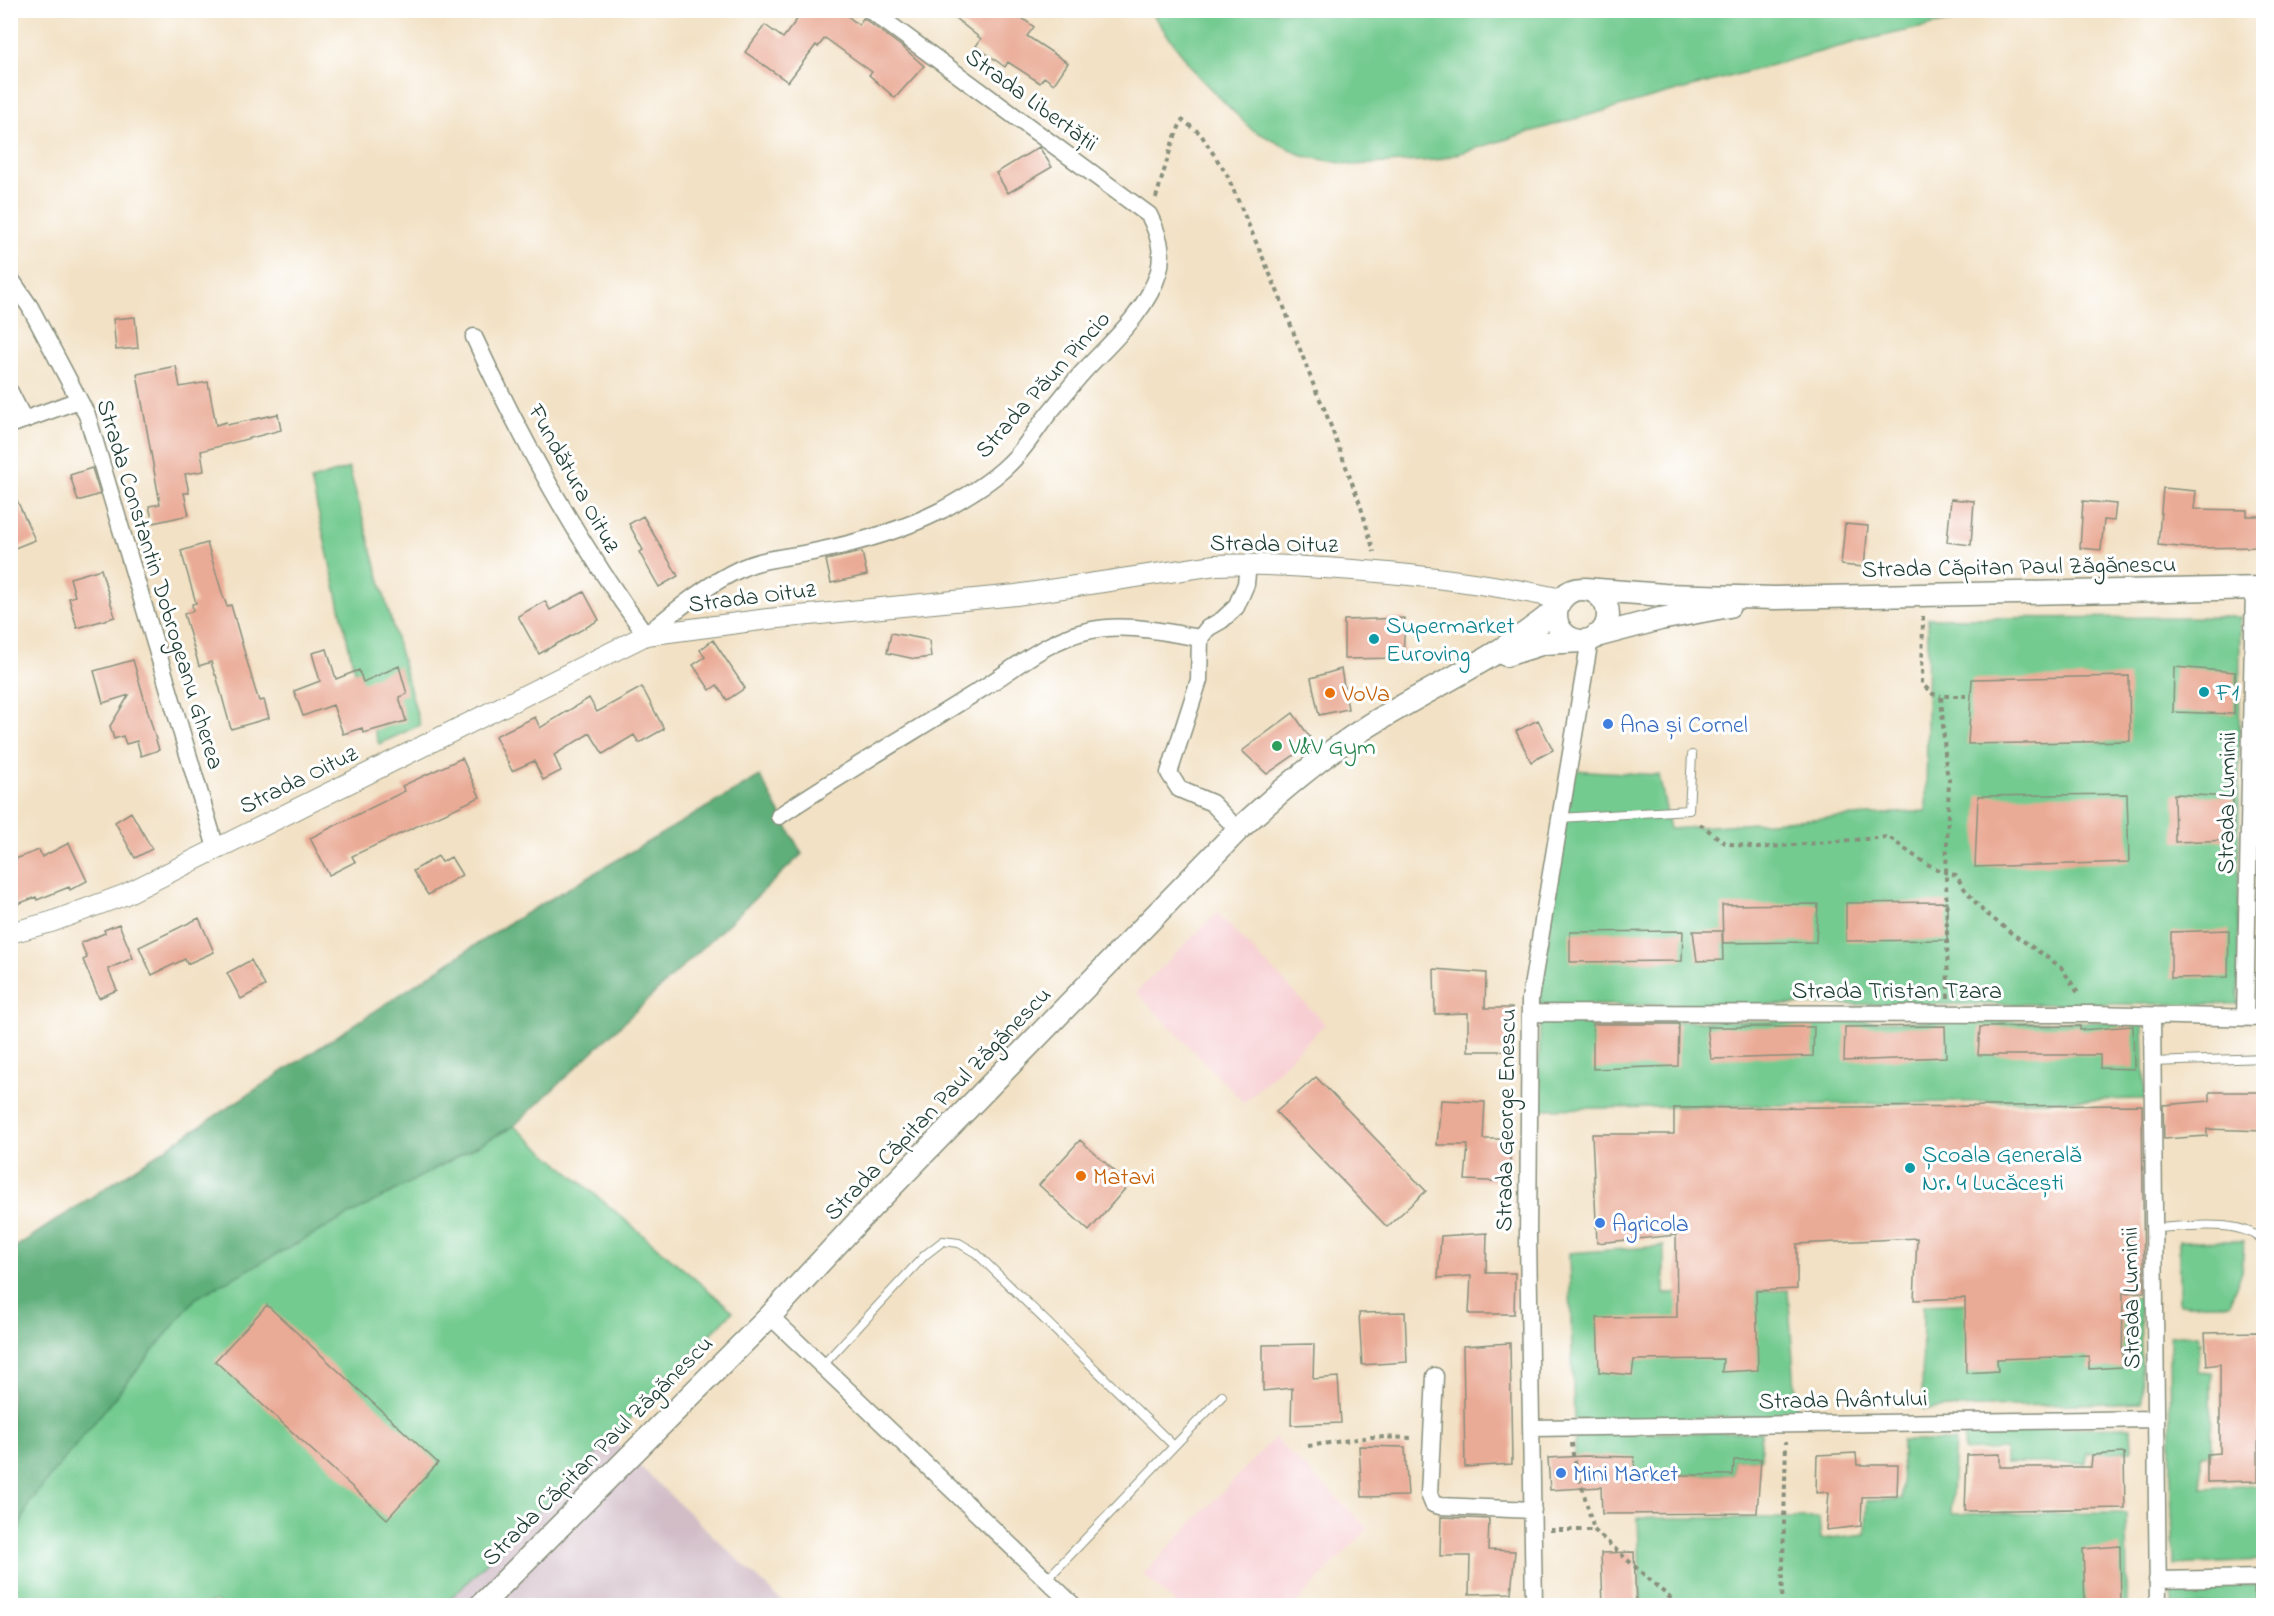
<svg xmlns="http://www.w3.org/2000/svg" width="2274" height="1616" font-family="'Indie Flower',sans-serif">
<rect width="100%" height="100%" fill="#fff"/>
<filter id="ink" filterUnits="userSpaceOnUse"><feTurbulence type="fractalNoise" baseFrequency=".0167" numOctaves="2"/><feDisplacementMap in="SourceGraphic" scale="12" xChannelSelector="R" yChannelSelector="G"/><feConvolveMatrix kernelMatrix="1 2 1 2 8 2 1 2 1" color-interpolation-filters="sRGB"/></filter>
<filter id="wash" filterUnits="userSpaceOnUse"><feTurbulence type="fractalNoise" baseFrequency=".008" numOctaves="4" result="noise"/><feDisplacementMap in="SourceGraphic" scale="24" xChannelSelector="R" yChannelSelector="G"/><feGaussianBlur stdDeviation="1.35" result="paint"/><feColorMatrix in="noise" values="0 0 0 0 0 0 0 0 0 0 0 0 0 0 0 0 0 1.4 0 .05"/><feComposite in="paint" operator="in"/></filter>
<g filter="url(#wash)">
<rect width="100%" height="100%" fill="#f2e1c4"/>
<path fill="#f7cfd3" d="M1217,913L1325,1024L1244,1103L1136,992Z
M1274,1438L1368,1528L1295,1605H1177L1143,1574Z"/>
<path fill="#d2bdc7" d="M611,1439L786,1605L444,1606Z"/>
<path fill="#73cb90" stroke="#498462" stroke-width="1.5" d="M1150,11H1997L1860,41L1560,123L1437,160L1352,165L1303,156L1251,129L1198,76Z
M349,468L420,725L379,744L357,683L311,480Z
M2240,617L2238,1004L1539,1005L1572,770L1659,775L1670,829L1926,811L1928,618Z
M1540,1021L2143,1022L2145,1099L1538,1109Z
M514,1126L733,1311L611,1439L444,1605L220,1606L217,1602L192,1606H11V1548L30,1501L195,1298Z
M2179,1241H2244L2242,1272L2234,1290L2230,1304H2179Z
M1664,1246V1294L1788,1290L1797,1416L1574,1420L1569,1253Z
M2140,1297L2142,1402L1922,1409L1923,1305Z
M2170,1335H2199L2198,1372L2211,1373L2212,1454L2201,1455L2202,1488L2263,1485V1561L2174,1565L2171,1491Z
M2131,1427L2132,1451L2086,1453V1463H2005V1449L1964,1451L1965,1429Z
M1761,1432V1459L1734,1460L1733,1475H1635L1574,1457L1576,1434Z
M1902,1441H1955L1951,1514L2126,1513L2127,1605H1641L1638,1518H1819L1821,1539L1866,1534L1867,1501L1902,1499Z
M2172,1585H2257V1605H2172Z"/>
<path fill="#5eaf7a" stroke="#3e7657" stroke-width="1.5" d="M760,776L802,854L514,1126L196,1298L30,1501L11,1548V1250L506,925Z"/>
<g id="blocks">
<path fill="#eaab96" d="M804,10H840L859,25L863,18L905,49L924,66L895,98L869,75L872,72L825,38L818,47L816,45L788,82L745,52L765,25L783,38Z
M945,10H1011L1034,27L1027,36L1068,63L1054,84L1044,77L1040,83L1008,62L1005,67L976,46L981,39Z
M1039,147L1052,167L1008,193L996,173Z
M135,317L138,348L116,350L113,319Z
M176,366L180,387L208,382L216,425L226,422L227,425L278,414L281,430L201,451L204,471L185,474L189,493H184L189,515L153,523L149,506L160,504L137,374Z
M92,468L100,494L78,501L70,475Z
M10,485L35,540L10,550Z
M2163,488L2196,491L2194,509L2247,510V516H2264V547L2190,548L2158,545Z
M1951,499L1974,501L1971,545L1947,542Z
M2083,501L2116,504L2114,521L2104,520L2101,550L2080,548Z
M643,516L678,576L659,587L639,552L643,550L629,524Z
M1845,524L1868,526L1864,567L1841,565Z
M207,543L223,596L227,606L231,605L255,689L259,701L264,700L269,718L231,729L216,675H215L211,662L199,666L184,614L193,611L192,604L196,603L181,551Z
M862,552L867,575L831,583L826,560Z
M101,569L115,617L77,628L69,598L75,596L70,578Z
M584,592L599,620L539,654L518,616L545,601L550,610Z
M1405,618L1403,658L1344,659V620Z
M891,633L929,640L931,657L915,659L887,653Z
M713,640L745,688L727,700L717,685L710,690L693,665L705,657L700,650Z
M327,649L336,679L359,670L363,682L399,666L407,694L399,697L406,721L363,733L362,728L343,734L333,705L303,716L294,691L320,681L312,653Z
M133,660L159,750L141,756L137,741L126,744L123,736L114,739L110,726L129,695L103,703L94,671Z
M2174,667L2235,672L2234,714L2173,712Z
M1341,669L1348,709L1319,715L1311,678Z
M2129,676L2130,741L1968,744L1972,679Z
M642,687L664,729L639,743L634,735L603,754L590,733L554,755L561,771L543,780L534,761L512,771L495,736L535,717L540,728L589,698L597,712Z
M1293,713L1313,742L1267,774L1242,751Z
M1538,720L1553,750L1531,762L1516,731Z
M462,758L480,797L352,856L355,862L329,875L310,838L405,791L402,786Z
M2127,794L2129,862L1975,867L1978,796Z
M2174,794L2233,797V840L2175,842Z
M131,812L152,849L135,858L115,822Z
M69,843L87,881L70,890L69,887L37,900L36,897L10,907V861L39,850L42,857Z
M438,856L442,862L451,857L462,875L428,895L413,871Z
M1947,902V940L1846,941V903Z
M1818,904L1816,942L1723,943L1722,905Z
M199,918L214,952L187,964L185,959L152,975L139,947Z
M119,924L133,958L108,969L117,990L99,998L83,960L87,958L81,943L105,933L104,930Z
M2229,930L2228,977L2171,978V932Z
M1683,931L1682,961L1570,962V932Z
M1693,931H1722L1723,960L1697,961Z
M251,960L265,986L241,999L227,973Z
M1434,969L1486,973L1485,1008H1512L1510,1051H1468V1013L1435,1014Z
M1593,1024H1679L1678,1066L1593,1069Z
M1945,1026L1946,1057L1844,1061L1845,1027Z
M2080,1026V1030L2133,1026L2134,1069L2100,1068V1055H1978L1980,1027Z
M1707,1027H1814L1813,1056L1711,1059Z
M1316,1077L1426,1191L1387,1227L1276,1112Z
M2210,1092H2264V1131L2207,1129V1136L2164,1139L2163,1105L2210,1101Z
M1441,1100L1485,1102L1483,1139H1511L1509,1182L1465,1180L1468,1145H1437Z
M2142,1105L2144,1292L2123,1293L2122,1367L2089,1369V1356L1997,1359L1998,1371L1966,1373L1965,1298L1914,1300L1917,1238L1797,1244V1289L1756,1291L1758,1370L1722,1372L1723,1359L1634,1360L1632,1375L1599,1372L1597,1318L1677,1317L1676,1235L1597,1243L1592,1134H1674V1108Z
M1080,1140L1129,1184L1089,1231L1039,1185Z
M1487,1233L1486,1273H1515L1514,1314H1469L1471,1276L1438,1278L1441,1236Z
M267,1305L438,1463L387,1519L215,1361Z
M1405,1312L1407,1362L1362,1365L1359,1313Z
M2259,1332L2258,1481L2207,1482V1454L2220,1453V1364L2207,1366L2205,1333Z
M1510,1343L1512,1464L1465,1467L1463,1346Z
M1314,1344L1313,1379L1338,1377L1341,1423L1291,1425L1292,1388L1263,1391V1345Z
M1359,1446L1405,1447L1408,1496L1362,1497Z
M1856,1453L1857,1465H1898L1897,1496L1862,1497L1861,1526L1826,1530L1829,1492L1816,1493L1817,1455Z
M2124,1453L2125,1508L1965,1511L1967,1455L2000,1454V1467H2091L2092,1455Z
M1584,1456L1634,1457L1635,1475H1733L1734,1460L1761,1459L1757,1513L1602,1514L1601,1487L1550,1490L1548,1458Z
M1441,1517L1489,1519L1488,1550L1515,1551L1511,1593L1469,1594L1470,1556H1440Z
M2120,1546L2121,1605H2085L2083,1549Z
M1634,1552L1636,1605H1603L1601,1553Z"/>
</g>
</g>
<g filter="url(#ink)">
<use href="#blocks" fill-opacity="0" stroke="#888f7c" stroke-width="1.5"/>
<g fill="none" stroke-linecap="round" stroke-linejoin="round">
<g stroke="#888f7c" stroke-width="10">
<path id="service" d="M1560,818L1689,810L1692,755
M2152,1062L2264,1058
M2154,1228C2184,1227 2244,1217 2264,1243
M823,1365L925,1255L943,1241L959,1243L976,1253L1174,1446
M1048,1578L1222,1396"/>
</g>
<g stroke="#888f7c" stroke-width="19">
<path id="minor" d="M10,278L30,307L87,415L216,848
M474,337C522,441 578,543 646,635C675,611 707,584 742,568C765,558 789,557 813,552C858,543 901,531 942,510C965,497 991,482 1009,464C1027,447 1038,425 1054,407C1064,395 1073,383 1083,372C1111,342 1147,312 1159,271C1164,251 1158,233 1149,215L870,10
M10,392L24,420
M10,425L79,400
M779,816C845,772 913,732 980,690C1014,669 1047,640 1087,631C1123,622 1164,632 1200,638
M1238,830L1212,803L1179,789L1169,773L1199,680L1200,638L1208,628L1222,620L1236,607L1246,584L1248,564
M1530,1013L2093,1014L2264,1018
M2152,1016L2158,1606
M2245,1018L2254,588
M770,1316L1074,1606
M1435,1376L1429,1494L1433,1504L1440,1506L1533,1510
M1532,1428L2156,1419
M2157,1580L2263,1578V1606
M1534,1606L1528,1237L1530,999L1590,639"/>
</g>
<g stroke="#888f7c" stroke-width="22">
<path id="tertiary" d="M10,933L51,922L124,895L646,635L768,619L1016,595L1215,565C1252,563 1288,566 1325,568C1405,573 1484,582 1562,599"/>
</g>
<g stroke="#888f7c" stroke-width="25">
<path id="secondary" d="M1585,589L1664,595L1775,598L2264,588
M1556 615a26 26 0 1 1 52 0a26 26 0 1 1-52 0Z
M1596,636L1660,619L1729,606
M1506,655L1544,643L1582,641
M480,1606L770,1316L866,1213L1238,830C1280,791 1322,755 1370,725C1433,686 1500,657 1557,609"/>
</g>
<path stroke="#888f7c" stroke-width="4" stroke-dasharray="4.5 4.5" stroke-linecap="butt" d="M1156,198L1172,144L1182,120L1200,133L1227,175L1282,302L1315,389L1324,408L1360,504L1374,552
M1923,616L1922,684L1933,694L1941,696
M1700,824L1725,843L1757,848L1889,837C1909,852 1930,870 1956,875L1963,887L1982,910L2010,932L2061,967L2080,996
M1948,998L1946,873L1949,779L1946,768L1941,696H1966
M1572,1443L1573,1455L1594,1530L1679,1606
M1308,1446L1371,1437L1414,1438
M1550,1530H1594
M1782,1606L1786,1441"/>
<use href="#service" stroke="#fff" stroke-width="8"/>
<use href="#minor" stroke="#fff" stroke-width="16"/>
<use href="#tertiary" stroke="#fff" stroke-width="20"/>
<use href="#secondary" stroke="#fff" stroke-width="22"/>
</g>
</g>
<g fill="#0f9aa8" stroke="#fff" stroke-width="2">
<circle cx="1374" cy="639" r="6"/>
<circle cx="2204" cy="692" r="6"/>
<circle cx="1910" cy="1168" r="6"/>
</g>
<g fill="#e8710a" stroke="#fff" stroke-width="2">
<circle cx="1330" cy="693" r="6"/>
<circle cx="1081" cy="1176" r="6"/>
</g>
<g fill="#3f7fe0" stroke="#fff" stroke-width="2">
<circle cx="1608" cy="724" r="6"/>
<circle cx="1600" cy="1223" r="6"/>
<circle cx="1561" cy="1473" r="6"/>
</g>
<circle fill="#2e9e5b" stroke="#fff" stroke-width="2" cx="1277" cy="746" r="6"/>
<g text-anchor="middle" stroke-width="6" stroke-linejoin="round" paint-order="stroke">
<g font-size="24" fill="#1f3d34" stroke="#fff">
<text transform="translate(1032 99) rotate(36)" y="8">Strada Libertății</text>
<text transform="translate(1042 384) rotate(-48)" y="8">Strada Păun Pincio</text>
<text transform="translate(575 478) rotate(61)" y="8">Fundătura Oituz</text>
<text transform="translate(1274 543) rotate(1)" y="8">Strada Oituz</text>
<text transform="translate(2019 566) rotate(-1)" y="8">Strada Căpitan Paul Zăgănescu</text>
<text transform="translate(161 584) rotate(73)" y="8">Strada Constantin Dobrogeanu Gherea</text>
<text transform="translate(752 596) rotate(-7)" y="8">Strada Oituz</text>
<text transform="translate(298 779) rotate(-26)" y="8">Strada Oituz</text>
<text transform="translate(2226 803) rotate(-89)" y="8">Strada Luminii</text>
<text x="1897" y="998">Strada Tristan Tzara</text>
<text transform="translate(937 1103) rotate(-46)" y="8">Strada Căpitan Paul Zăgănescu</text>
<text transform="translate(1505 1120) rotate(-89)" y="8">Strada George Enescu</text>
<text transform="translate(2130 1298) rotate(-91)" y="8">Strada Luminii</text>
<text transform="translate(1843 1399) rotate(-1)" y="8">Strada Avântului</text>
<text transform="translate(597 1450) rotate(-45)" y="8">Strada Căpitan Paul Zăgănescu</text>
</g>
<g font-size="24" fill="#0d838f" stroke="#fff" text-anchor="start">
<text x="1386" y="633">Supermarket<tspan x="1386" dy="28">Euroving</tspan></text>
<text x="2216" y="700">F1</text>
<text x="1922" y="1162">Școala Generală<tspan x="1922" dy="28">Nr. 4 Lucăcești</tspan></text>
</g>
<g font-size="24" fill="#c56008" stroke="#fff" text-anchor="start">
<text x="1342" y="701">VoVa</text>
<text x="1093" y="1184">Matavi</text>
</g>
<g font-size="24" fill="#366cbe" stroke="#fff" text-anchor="start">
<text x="1620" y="732">Ana și Cornel</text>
<text x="1612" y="1231">Agricola</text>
<text x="1573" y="1481">Mini Market</text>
</g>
<g font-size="24" fill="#27864d" stroke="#fff" text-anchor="start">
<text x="1289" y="754">V&amp;V Gym</text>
</g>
</g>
<rect width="2274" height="1616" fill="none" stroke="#fff" stroke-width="36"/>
</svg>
